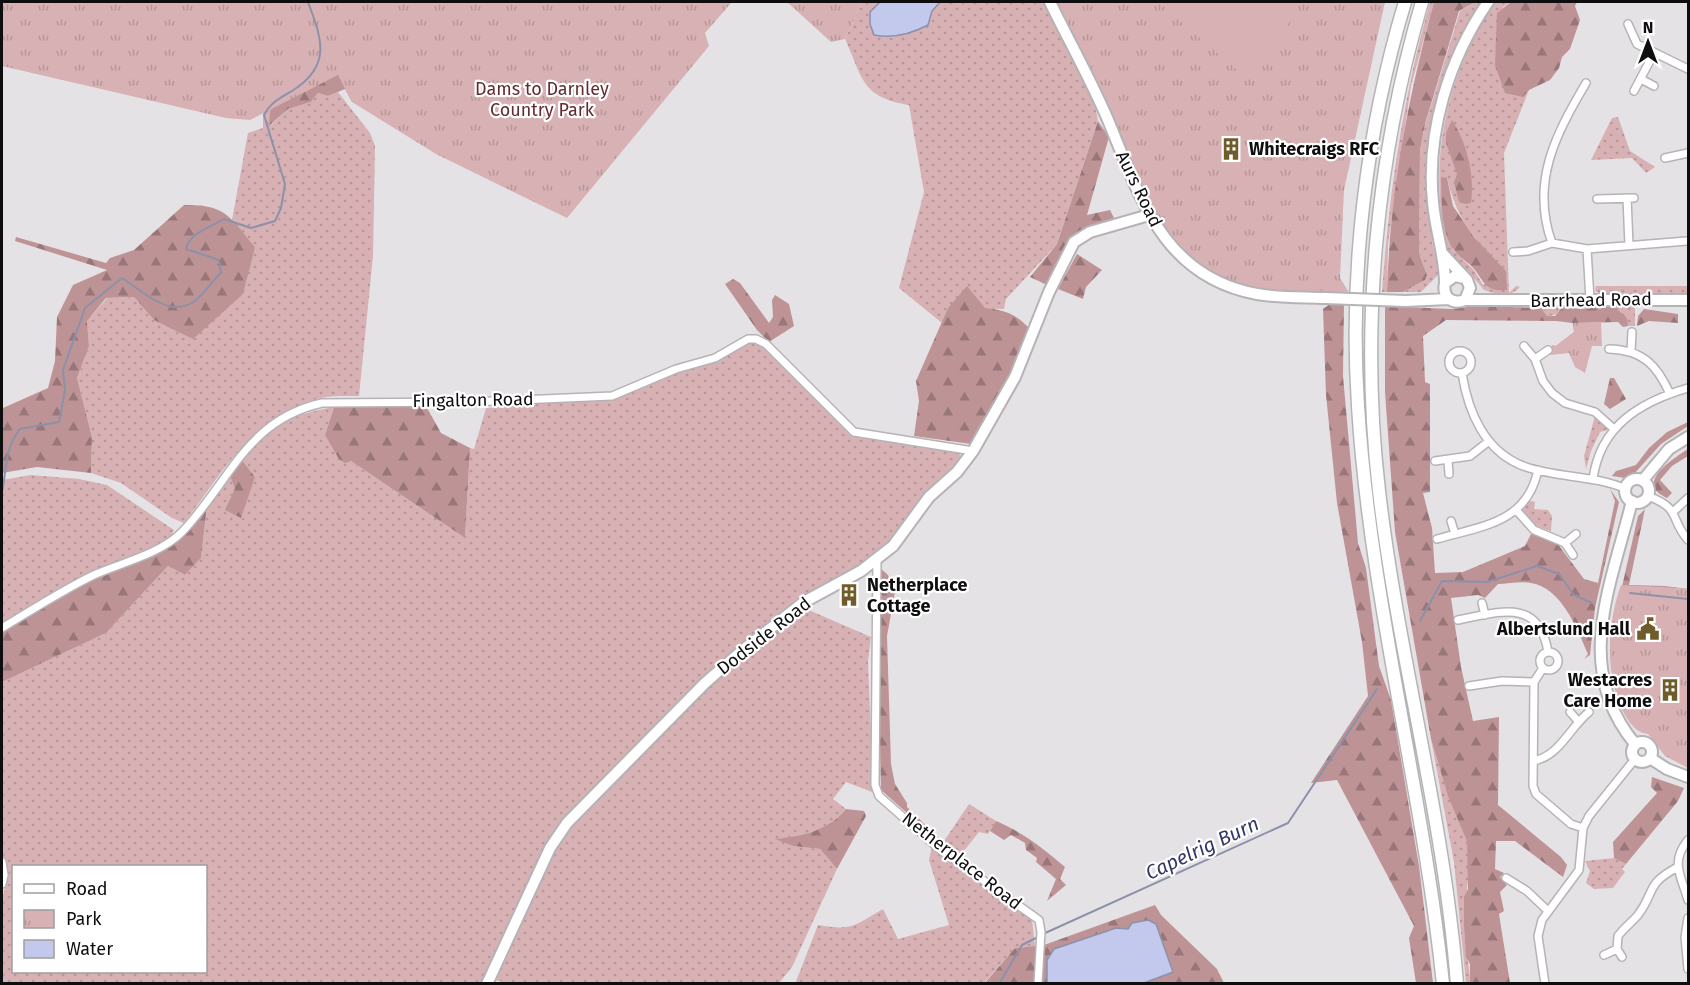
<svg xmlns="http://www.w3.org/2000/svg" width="1690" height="985" font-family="'Fira Sans',sans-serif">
<defs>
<pattern id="grass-dots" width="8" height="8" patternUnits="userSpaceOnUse" patternTransform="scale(1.5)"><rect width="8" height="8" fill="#d7b1b3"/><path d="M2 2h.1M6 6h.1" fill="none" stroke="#b79799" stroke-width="1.8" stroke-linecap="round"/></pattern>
<pattern id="forest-firs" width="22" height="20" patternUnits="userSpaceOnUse" patternTransform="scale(1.5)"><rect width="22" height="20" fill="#be9396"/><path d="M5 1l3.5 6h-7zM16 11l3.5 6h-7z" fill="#997679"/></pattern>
<pattern id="park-tufts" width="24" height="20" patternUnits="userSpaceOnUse" patternTransform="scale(1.5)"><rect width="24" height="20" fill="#d7b1b3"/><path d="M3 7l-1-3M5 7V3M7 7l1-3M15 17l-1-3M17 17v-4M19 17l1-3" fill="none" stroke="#b79799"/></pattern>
</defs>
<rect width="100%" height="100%" fill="#e5e2e5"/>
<path fill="url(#grass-dots)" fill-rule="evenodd" d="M862,2H1045C1056,25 1098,100 1098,121L1057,244L1006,299L1004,309L948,308L942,323L899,288L924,192L909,105C861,97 863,78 845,39Z
M1430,2H1434L1411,86L1388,244L1387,292H1382C1389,193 1403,97 1430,2Z
M1475,2H1482C1445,56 1421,126 1427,193C1428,208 1432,224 1432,238C1432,249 1439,261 1440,273L1421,292H1403L1425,280L1427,275L1419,254L1420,150L1425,125L1460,11Z
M1495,2H1511L1503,7L1529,90L1504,153L1509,293L1516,286L1520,287C1511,298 1496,294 1484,290C1474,276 1455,263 1448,249C1442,235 1441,216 1440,200C1435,130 1456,60 1495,2ZM1447,178C1458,223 1475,239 1506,271L1483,285L1474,270L1453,250Z
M338,92L370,133L375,146L373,256L359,396C346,396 330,395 317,399C250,418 224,471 184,523L172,518L121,483L91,473L92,437L77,378L89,346L87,321L107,298L134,297L154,320L255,247L232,220L248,133L263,128V112L270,110V126L288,109L311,102L318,93L328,96Z
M1618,117L1630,151L1655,167L1646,173L1632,158L1591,160L1612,118Z
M1596,286H1688V295H1602L1595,291Z
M1635,303V326H1628L1627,323C1611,316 1594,310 1578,307C1569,306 1557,316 1547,316L1542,309H1521L1515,306Z
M749,343L763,345L850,435L957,450L962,458L924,494L898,537L871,561L797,602L728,656L557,827L542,854L483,983H2V899L8,875L2,859V682L106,633L168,566L185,575L201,558L207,506L230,476L236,488L229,500L255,477L242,460C272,425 288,415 334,407L325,435L351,461L465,538L470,448L474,449L486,408L618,398L672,374L718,360ZM14,866H206V972H14Z
M1595,416L1607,426V430L1600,432L1591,451L1586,469L1584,456Z
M31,475L79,479L107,485L174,530L170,538L2,626V480Z
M1529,501L1535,502L1534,509L1548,510L1552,516L1551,531C1539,527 1527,523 1523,510Z
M804,608L871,637L868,662L873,786L872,792L846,782L833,799L846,809C829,830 803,836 777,839L793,846L820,849L837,869L792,967L779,983L511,984L495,980L561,838L717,680Z
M1431,739C1437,758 1442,778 1449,796C1454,811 1462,824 1467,839C1474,864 1463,899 1464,925C1464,946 1470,963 1470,983H1466L1454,862Z
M969,804L996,821L988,834L979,832L959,857L942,844Z
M932,846L1032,920L1035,946L1015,948L984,983L795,984L818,925C852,931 854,926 883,909L898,939L949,925L929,860Z
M1614,858L1626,864L1622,869L1625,872L1613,888L1594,889L1586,883L1590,871L1585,861Z"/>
<path fill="url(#forest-firs)" d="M1434,2H1475L1459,11L1425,124L1420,150L1419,254L1427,275L1425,280L1403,292H1387C1390,192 1408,98 1434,2Z
M1511,2H1577L1575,6L1580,20L1570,49L1562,57L1559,68L1550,80L1529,90L1523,97L1505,93L1495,65L1497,13Z
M348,58L352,102L345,89L328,96L318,93L311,102L288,109L269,126L270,110L274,105Z
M1452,120C1467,143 1475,176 1471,203L1465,204L1459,202L1454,182L1457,174L1446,143V133Z
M1098,121L1109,137L1087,215L1110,210L1115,220L1086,227L1072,236L1047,285L1030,277L1057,244Z
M1441,177L1447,178L1453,206L1474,237L1506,271L1507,290C1487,292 1485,284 1475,270C1469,262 1459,258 1454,250C1440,232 1442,199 1441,177Z
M184,205C226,204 230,217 255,247L243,294L193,339L154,320L134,297L106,298L87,321L89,346L77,378L92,437L91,473L37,467L2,473L3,408L48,388L55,361L57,317L73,285L107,270L15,241L16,237L106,263L110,258L134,250Z
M1077,254L1102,270L1086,287L1083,299L1058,289Z
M733,279L740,283L769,323L773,317L772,300L775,295L789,304L794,326L769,342L757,330L725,284Z
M967,286L985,308C1004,310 1014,313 1028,327L1015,365L971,444L914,436L919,401L916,381L948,308Z
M1330,304H1344L1343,376L1358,543L1366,568L1379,666L1391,700L1419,866L1433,983H1416L1409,938L1414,926L1337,780L1311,783L1368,696L1362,642L1337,503L1326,395L1323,309Z
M1484,305L1542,309L1547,316H1555L1563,307L1581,309L1613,306L1627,318L1628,326L1623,327L1618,322L1578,323L1567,348L1552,345L1556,346L1574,332L1573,323L1556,321L1446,320L1423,336L1425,382L1430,384V492L1423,493L1432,528L1435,573L1463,572L1525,546L1531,534L1557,543L1584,579L1598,583L1615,501L1610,489L1619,502L1595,608L1590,655L1584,659L1588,654C1577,629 1562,588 1531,583C1521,581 1508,584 1498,584L1485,598L1478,595L1451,598L1461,667L1473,721L1499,717L1498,805L1561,857L1567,865L1563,877L1515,841H1496L1495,869L1504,873L1500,877L1507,885L1500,892L1504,911L1499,914L1510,983H1470V964L1466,957L1464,928V897L1468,889L1467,841L1448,796L1431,739L1395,532L1385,392V306L1451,309Z
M1644,309L1678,314V323L1649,321L1637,326L1638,316Z
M1610,378H1614L1626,399L1610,409L1604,404Z
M426,406L441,433L470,448L465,538L351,461L345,463L339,459L325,435L334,407Z
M1688,422V426L1661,444L1634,474L1625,478L1612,476L1616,471L1636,465L1649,448L1667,432Z
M1688,449V456L1672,466L1660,480L1672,493L1667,498C1663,496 1657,493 1655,489C1647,474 1679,455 1688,449Z
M242,460L255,477L241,518L225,510L235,488L230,476Z
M207,506L201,558L185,575L168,566L106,633L2,682V632L94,579L153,554Z
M1645,509L1629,585L1665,586L1688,589L1621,591L1638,516Z
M880,568L888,575L895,592L887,636L891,764L895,784L907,803V807L945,844H942L881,790L878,664Z
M1652,777L1684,788L1678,801L1626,864L1614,858L1613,842L1657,793L1651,787Z
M846,809L864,811L866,816L837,869L820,849L793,846L775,839C802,836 828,831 846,809Z
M996,821C1022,832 1043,848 1065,867L1060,879L1066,885L1047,901L1056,879L1036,862L1037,858L1026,850L1025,843L1011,835L1004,840L990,831Z
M1155,905L1161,915L1217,969L1224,983H1144L1173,971C1167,966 1133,930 1128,929C1111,925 1065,947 1048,956L1047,983L984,984L1015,948L1044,945Z"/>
<path fill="url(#park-tufts)" d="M2,2H732L705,33L709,46L567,218L436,154L352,102L338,75L250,120L226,118L2,66Z
M787,2H862L845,39L831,42Z
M1050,2H1385L1344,190L1340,278L1353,299L1298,297L1214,280L1159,232Z
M1601,322L1602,346H1592L1585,373L1575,367L1569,353L1550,355L1552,345L1556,346L1574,332L1573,323Z
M1621,585C1644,587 1666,586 1688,589V768L1665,756L1648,734C1637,733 1630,724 1625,715C1604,678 1607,623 1621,585Z"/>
<path fill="#d7b1b3" d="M1158,2H1284L1298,13L1243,75Z"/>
<path fill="#c2c9ed" stroke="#8c91aa" stroke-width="1.5" d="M880,2H940L932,11L928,25C911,34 894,39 874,35L870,24V12Z
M1148,920L1156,924L1173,972L1144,983H1047V960L1054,949L1116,928L1128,929L1132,923Z"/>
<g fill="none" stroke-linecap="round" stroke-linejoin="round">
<path stroke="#8c91aa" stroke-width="2" d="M2,492C7,468 4,449 20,429L59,422L65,390L63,370L85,308L122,278C144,292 169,319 195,301C204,294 212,281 221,273L219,260L186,249C189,233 211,227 224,219L251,228L275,221L281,208L285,184L264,115C270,103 280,98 292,91C332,66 322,39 308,2
M1630,593L1688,599
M1420,621L1442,581L1487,582L1537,566L1559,574L1574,595L1592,603
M1043,934L1288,823L1377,689
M999,984L1022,945L1038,937"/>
<g stroke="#b6b3b6" stroke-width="10">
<path id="street" d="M1628,24L1637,44L1688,69
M1641,79L1654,86
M1586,83C1556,134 1530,182 1552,243L1587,249L1590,300
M1634,91L1654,53
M1665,158L1688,153
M1627,198L1629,245
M1597,199L1634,198
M1587,249L1687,241
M1513,252L1528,251L1552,243
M1524,346L1535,359L1543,381L1552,393L1565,403L1595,412L1614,429
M1609,349C1643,350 1657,365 1670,394
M1631,351L1632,332
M1449 362a11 11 0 1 1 22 0a11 11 0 1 1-22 0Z
M1535,359L1548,350
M1462,373C1468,412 1485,453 1526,467C1559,478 1594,475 1626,489
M1435,461L1470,456L1489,441
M1448,461L1449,474
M1593,479C1600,426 1640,402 1688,388
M1648,496C1682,509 1669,518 1688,540
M1517,511L1534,530L1565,543L1573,555
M1674,511L1688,498
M1451,521L1455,534
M1437,539C1482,526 1527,523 1538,470
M1565,543L1576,534
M877,561L875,785L879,796L938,848L1039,920L1041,932L1038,984
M1482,603L1485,615
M1458,620C1499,612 1539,597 1548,652
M2,628C32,610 64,589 96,574C124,562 160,554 182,532C230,482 246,420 322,403L470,402L612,396L676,369L715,358L748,339H756L766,344L854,432L973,451
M1540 661a9 9 0 1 1 18 0a9 9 0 1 1-18 0Z
M1543,668L1534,682L1533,786L1536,794L1571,824L1583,828
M1469,686L1502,681L1534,682
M1570,712L1579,722
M1533,761C1559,757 1570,727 1589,712
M1688,840C1670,862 1681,876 1688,900
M2,862L4,875L2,884
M1506,878L1527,891L1548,911
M1688,918L1685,937L1688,969
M1604,955L1617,949
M1622,957L1617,949L1618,936C1624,928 1632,922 1638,915C1656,891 1645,885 1676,868
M1545,984L1538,936L1542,920L1579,870L1583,828L1589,816L1635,759"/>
</g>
<g stroke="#b6b3b6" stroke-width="14">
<path id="secondary" d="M1050,2C1069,41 1091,80 1108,120C1140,197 1163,277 1257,294C1279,298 1302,297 1325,298
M1443,254L1467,280L1470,288L1465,300C1452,305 1442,297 1445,283L1455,276L1464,278
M1445,283C1445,256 1435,229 1433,202C1426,132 1449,59 1488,2
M1465,300H1688
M1406,301L1449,299
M1625 491a12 12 0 1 1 24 0a12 12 0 1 1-24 0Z
M1643,480L1669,449L1688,437
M1632,501C1611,586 1572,668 1635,744
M1632 752a10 10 0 1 1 20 0a10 10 0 1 1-20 0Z
M1650,758L1667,769L1688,777
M487,984L550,848L567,823L705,683L743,650L804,602L861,571L893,546L929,497L957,472L973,451L1015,377L1049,292L1074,242L1090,232L1149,215"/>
</g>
<g stroke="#b6b3b6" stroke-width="15">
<path id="highway" d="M1405,2C1366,131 1349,271 1358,406C1370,600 1423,790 1443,984
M1422,2C1376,158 1360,328 1379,491C1398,656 1444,817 1457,984"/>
</g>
<use href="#street" stroke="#fff" stroke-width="7"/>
<use href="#secondary" stroke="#fff" stroke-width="10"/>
<use href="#highway" stroke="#fff" stroke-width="12"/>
<g stroke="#b6b3b6" stroke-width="14" stroke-linecap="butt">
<path id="secondary-bridge" d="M1325,298L1406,301"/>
</g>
<use href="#secondary-bridge" stroke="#fff" stroke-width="10"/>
</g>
<defs>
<g id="building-bare" transform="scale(1.8)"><path d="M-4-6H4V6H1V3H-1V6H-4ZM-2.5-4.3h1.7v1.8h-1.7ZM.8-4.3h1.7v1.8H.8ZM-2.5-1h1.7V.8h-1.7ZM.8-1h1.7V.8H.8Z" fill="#6f5c2a" stroke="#fff" stroke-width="2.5" paint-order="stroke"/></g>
<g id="civic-bare" transform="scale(1.8)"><path d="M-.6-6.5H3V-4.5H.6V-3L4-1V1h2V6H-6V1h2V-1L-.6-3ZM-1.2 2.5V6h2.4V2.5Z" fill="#6f5c2a" stroke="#fff" stroke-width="2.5" paint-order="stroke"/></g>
</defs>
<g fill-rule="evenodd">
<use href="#building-bare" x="1231" y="149"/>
<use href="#building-bare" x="849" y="595"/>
<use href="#civic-bare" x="1648" y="629"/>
<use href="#building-bare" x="1670" y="690"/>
</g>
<g text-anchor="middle" stroke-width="4.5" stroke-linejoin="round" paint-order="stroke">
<g font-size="18" fill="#632b31" stroke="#fff">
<text x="542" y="95">Dams to Darnley<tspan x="542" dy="21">Country Park</tspan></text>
</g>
<g font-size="18" font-weight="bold" fill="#0f0e0f" stroke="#fff" text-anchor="start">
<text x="1249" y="155">Whitecraigs RFC</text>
<text x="867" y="591">Netherplace<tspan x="867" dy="21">Cottage</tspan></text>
<text x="1630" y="635" text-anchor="end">Albertslund Hall</text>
<text x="1652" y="686" text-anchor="end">Westacres<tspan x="1652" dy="21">Care Home</tspan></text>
</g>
<g font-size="18" fill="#0f0e0f" stroke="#fff">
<text transform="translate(1139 189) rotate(64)" y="6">Aurs Road</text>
<text transform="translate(1591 300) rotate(-1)" y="6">Barrhead Road</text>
<text transform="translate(473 400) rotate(-1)" y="6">Fingalton Road</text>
<text transform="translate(764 636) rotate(-38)" y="6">Dodside Road</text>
<text transform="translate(962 861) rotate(38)" y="6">Netherplace Road</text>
</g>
<g font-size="20" font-style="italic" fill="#333767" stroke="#fff">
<text transform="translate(1202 848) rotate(-25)" y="7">Capelrig Burn</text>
</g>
</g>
<rect width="1690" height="985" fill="none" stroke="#0f0e0f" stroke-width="6"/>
<rect x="12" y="865" width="195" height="108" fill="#ffffff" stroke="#9f9f9f" stroke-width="1.5"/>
<rect x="24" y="884" width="30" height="9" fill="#ffffff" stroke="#9f9f9f" stroke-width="1.5"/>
<text x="66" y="895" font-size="18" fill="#0f0e0f">Road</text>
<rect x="24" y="910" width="30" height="18" fill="url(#park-tufts)" stroke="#9f9f9f" stroke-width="1.5"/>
<text x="66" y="925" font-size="18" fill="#0f0e0f">Park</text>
<rect x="24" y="940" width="30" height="18" fill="#c2c9ed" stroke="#9f9f9f" stroke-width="1.5"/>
<text x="66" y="955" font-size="18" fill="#0f0e0f">Water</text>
<g transform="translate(1648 42)" stroke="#ffffff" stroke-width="4.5" paint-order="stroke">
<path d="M0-4.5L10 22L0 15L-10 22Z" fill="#0f0e0f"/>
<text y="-9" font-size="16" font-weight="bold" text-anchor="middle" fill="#0f0e0f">N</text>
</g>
</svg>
